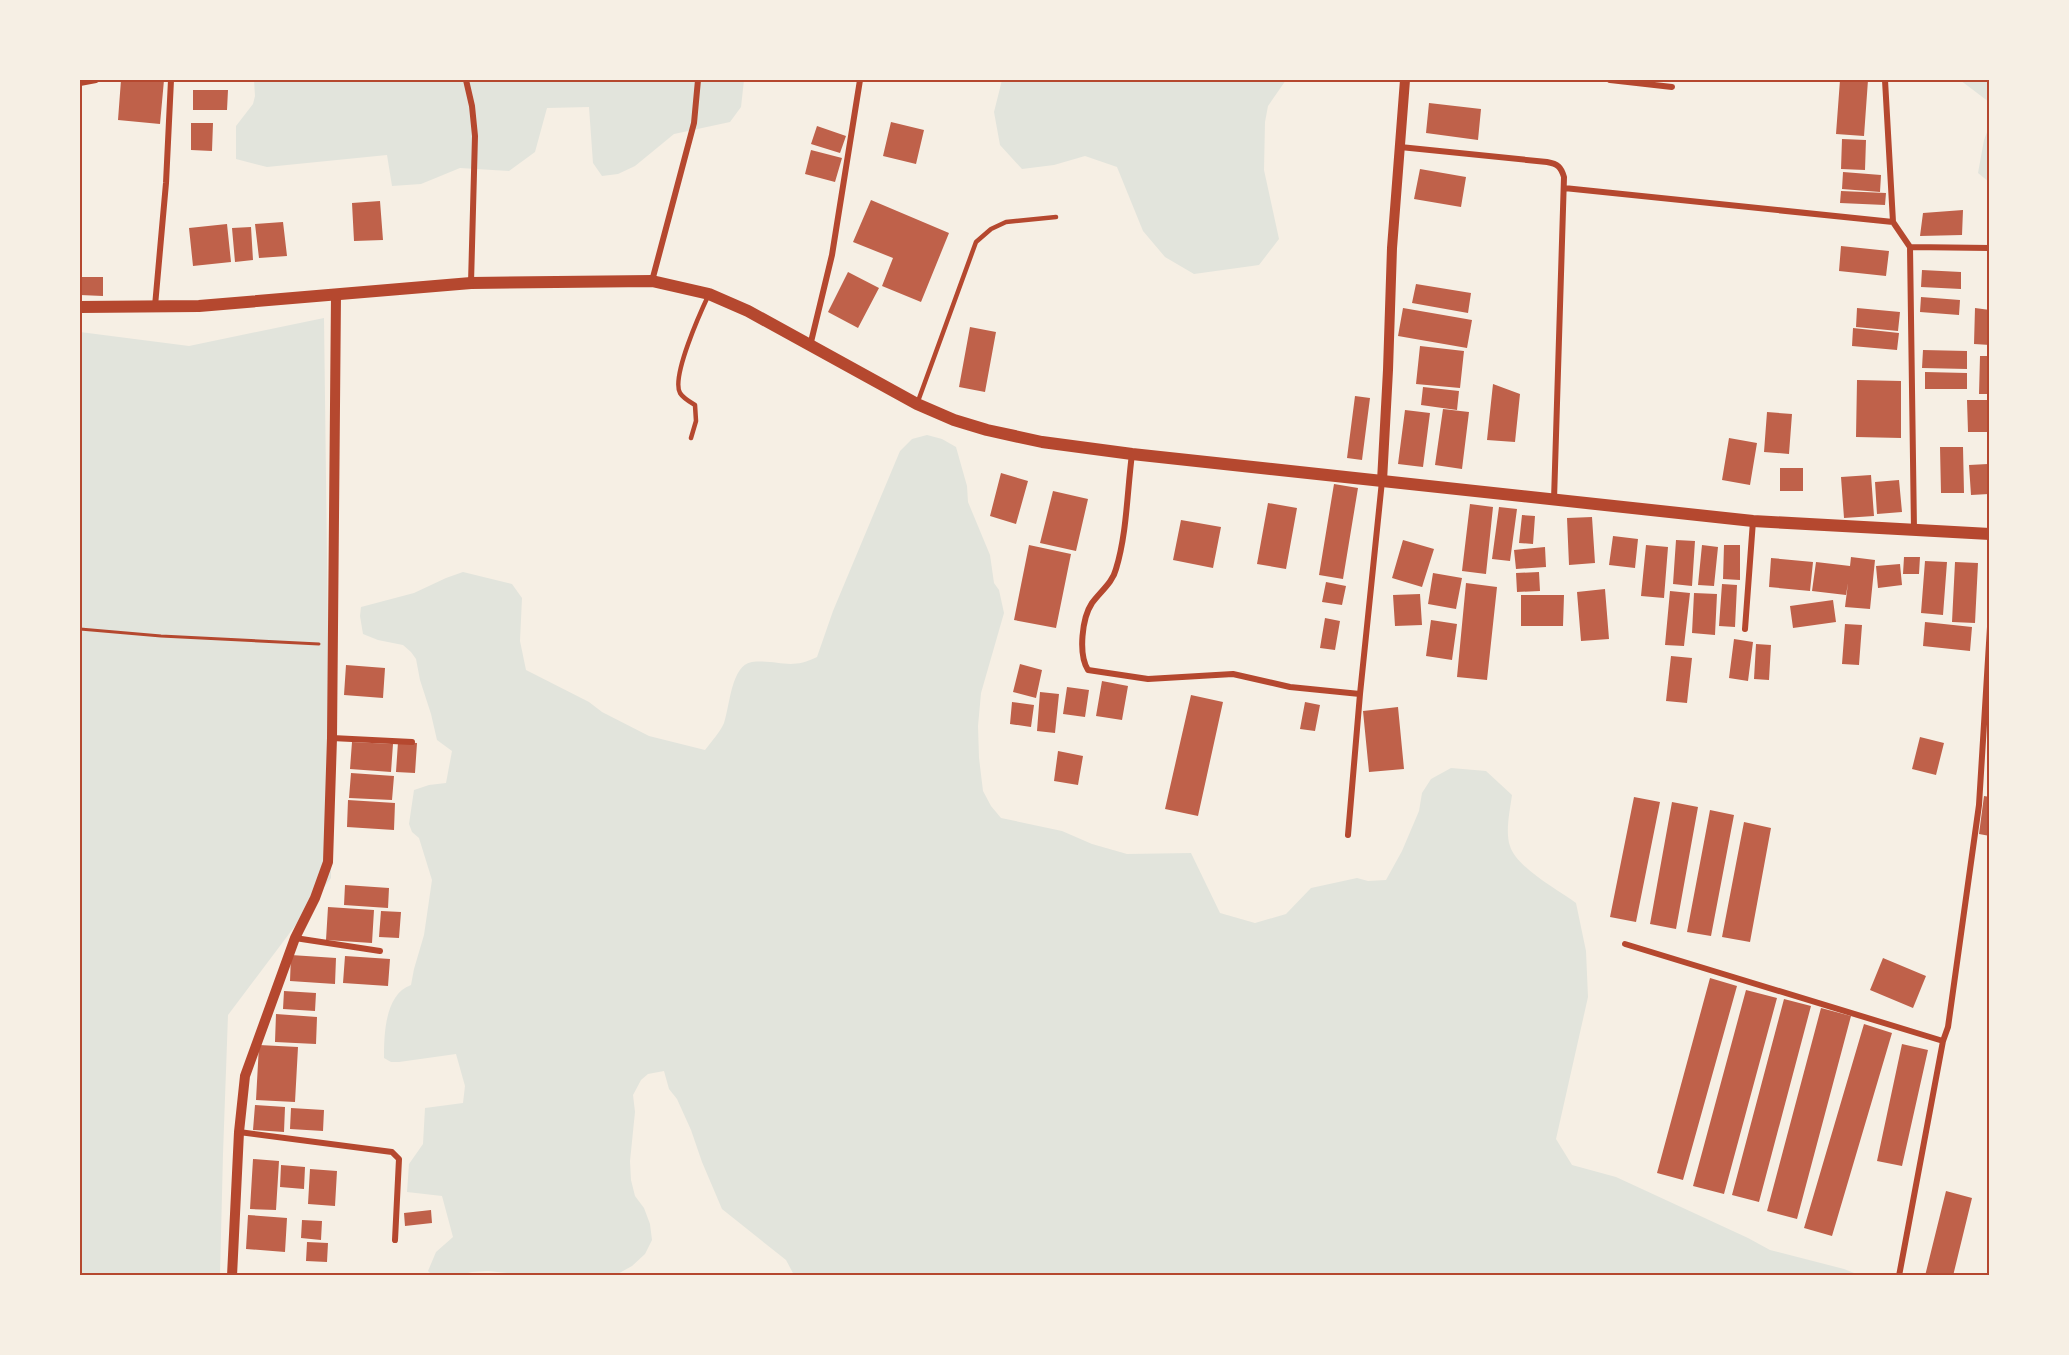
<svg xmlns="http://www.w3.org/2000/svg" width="2069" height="1355" font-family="Commissioner,sans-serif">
<rect width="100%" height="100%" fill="#f6efe4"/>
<path fill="#e2e4dc" d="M254,80H744L741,107L730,122L674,134L635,166L618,174L602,176L593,163L589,107L547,108L535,152L509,171L460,168L421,184L392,186L387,155L267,167L236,159V126L253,104L255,96Z
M1002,80H1286L1268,106L1265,122L1264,170L1279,239L1259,265L1194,274L1165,257L1143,231L1117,167L1085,156L1054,165L1022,169L1000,145L994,112Z
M1960,80H1989V102Z
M1989,127V182L1978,173L1984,140Z
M324,318L331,878L228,1015L223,1154L220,1275L80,1276V332L189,346Z
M927,435L942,439L956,447L967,486L968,502L990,555L994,583L999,590L1004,613L981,693L978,726L979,758L983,791L991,806L1001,818L1062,831L1092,844L1127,854L1191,853L1220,913L1255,923L1286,914L1311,888L1357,878L1368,881L1386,880L1402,851L1419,811L1422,793L1431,779L1451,768L1486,771L1512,795C1510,810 1505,832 1510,846C1516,867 1558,890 1576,903L1586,951L1588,997L1556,1139L1572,1165L1616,1177L1748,1238L1770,1250L1844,1269L1859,1275H794L786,1260L722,1209L702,1162L691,1130L677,1099L669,1089L664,1071L648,1074L641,1080L633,1095L635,1112L630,1161L631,1180L635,1196L644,1208L650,1224L652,1240L645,1254L632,1266L614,1276H536L488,1271L472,1272L460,1275H432L428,1271L436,1252L453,1237L442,1196L407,1192L409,1164L423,1144L425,1108L463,1103L465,1086L456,1054L399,1062H391L384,1058C384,1034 385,994 411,985L414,969L424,935L432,880L419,838L412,832L409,824L414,790L429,785L446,783L452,751L437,740L431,714L420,680L416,659L411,652L403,645L378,640L363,634L360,616L361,607L414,593L446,578L463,572L512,584L522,598L520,641L526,670L589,702L602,712L649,736L705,750C711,742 720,732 724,723C730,706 731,665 752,662C778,659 790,671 817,657L833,611L900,451L912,439Z"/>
<path fill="#bf614a" d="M121,80H164L160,124L118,120Z
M197,80H213V82L197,81Z
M1840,80H1868L1864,136L1836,134Z
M193,90H228L227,110H193Z
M1429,103L1481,109L1478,140L1426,133Z
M891,122L924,130L916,164L883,156Z
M191,123H213L212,151L191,150Z
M817,126L846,136L840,153L811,144Z
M1842,139L1866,140L1865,170L1841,169Z
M811,150L842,158L835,182L805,174Z
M1420,169L1466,177L1461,207L1414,199Z
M1843,172L1881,175L1880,192L1842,189Z
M1841,191L1886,193L1885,205L1840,203Z
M871,200L949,233L921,302L882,286L893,258L853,242Z
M380,201L383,240L354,241L352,203Z
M1963,210L1962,235L1920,236L1923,213Z
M283,222L287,256L259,258L255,224Z
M227,224L231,262L193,266L189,228Z
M251,227L253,260L235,262L232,228Z
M1841,246L1889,251L1886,276L1839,271Z
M1922,270L1961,272V289L1921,287Z
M848,272L879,288L858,328L828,312Z
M80,277H103V296L80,295Z
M1416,284L1471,293L1468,313L1412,303Z
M1921,297L1960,300L1959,315L1920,312Z
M1403,308L1472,320L1467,348L1398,336Z
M1857,308L1900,312L1898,331L1856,327Z
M1975,308L1990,310V345L1974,344Z
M970,327L996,332L985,392L959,387Z
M1853,328L1899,333L1897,350L1852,346Z
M1420,346L1464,351L1460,388L1416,384Z
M1923,350L1967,351V369L1922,368Z
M1980,356H1990V394H1979Z
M1925,372L1967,373V389H1925Z
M1857,380L1901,381V438L1856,437Z
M1493,384L1520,394L1515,442L1487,440Z
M1423,387L1459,391L1457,410L1421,405Z
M1355,396L1370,398L1362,460L1347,458Z
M1967,400H1990V432H1968Z
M1443,409L1469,412L1462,469L1435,465Z
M1405,410L1430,413L1423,467L1398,464Z
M1767,412L1792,414L1789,454L1764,452Z
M1729,438L1757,443L1750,485L1722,480Z
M1940,447H1963L1964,493H1941Z
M1988,464L1989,494L1971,495L1969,465Z
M1780,468H1803V491H1780Z
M1001,473L1028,481L1016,524L990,516Z
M1871,475L1874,516L1844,518L1841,477Z
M1899,480L1902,512L1877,514L1875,482Z
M1334,484L1358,488L1343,579L1319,575Z
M1053,491L1088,499L1076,551L1040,543Z
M1268,503L1297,508L1286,569L1257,564Z
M1470,504L1493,507L1486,574L1462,571Z
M1499,507L1517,509L1510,561L1492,559Z
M1522,515L1535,516L1533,544L1519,543Z
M1592,517L1595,563L1569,565L1567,518Z
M1181,520L1221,527L1213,568L1173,560Z
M1613,536L1638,539L1635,568L1609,565Z
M1403,540L1434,549L1422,587L1392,578Z
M1676,540L1695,541L1692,586L1673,584Z
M1029,545L1071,554L1056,628L1014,620Z
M1646,545L1668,547L1664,598L1641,596Z
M1702,545L1718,547L1714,586L1698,585Z
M1724,545H1740V580L1723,579Z
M1545,547L1546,567L1516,569L1514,550Z
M1851,557L1875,560L1870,609L1845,607L1848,583L1846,595L1812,591L1816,562L1850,566Z
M1904,557H1920L1919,574H1903Z
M1771,558L1813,562L1810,591L1769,587Z
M1925,561L1947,562L1943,615L1921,613Z
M1955,562L1978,563L1975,623L1952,622Z
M1900,564L1902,585L1878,588L1876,566Z
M1539,572L1540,591L1517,592L1516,573Z
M1433,573L1462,578L1456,609L1428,604Z
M1326,582L1346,586L1342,605L1322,602Z
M1466,583L1497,587L1487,680L1457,677Z
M1722,584L1737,585L1735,627L1719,626Z
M1605,589L1609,639L1581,641L1577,592Z
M1670,591L1690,593L1684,646L1665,645Z
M1694,593L1717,594L1715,635L1692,633Z
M1420,594L1422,625L1395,626L1393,595Z
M1521,595H1564L1563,626H1521Z
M1833,600L1836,622L1793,628L1790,606Z
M1325,618L1340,621L1335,650L1320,648Z
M1431,620L1457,624L1452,660L1426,656Z
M1925,622L1972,627L1970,651L1923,646Z
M1845,624L1862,625L1859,665L1842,664Z
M1734,639L1753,642L1748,681L1729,678Z
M1756,644L1771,645L1769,680L1754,679Z
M1671,656L1692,658L1687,703L1666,701Z
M1020,664L1042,670L1036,698L1013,692Z
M346,665L385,668L383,698L344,695Z
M1102,681L1128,686L1122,720L1096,716Z
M1067,687L1089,690L1085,717L1063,714Z
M1040,692L1059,694L1055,733L1037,731Z
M1191,695L1223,702L1198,816L1165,809Z
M1012,702L1034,705L1031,727L1010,724Z
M1305,702L1320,705L1315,731L1300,729Z
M1398,707L1404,769L1369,772L1363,711Z
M1920,737L1944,743L1936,775L1912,769Z
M352,742L393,744L391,772L350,769Z
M398,742L417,743L415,773L396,772Z
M1058,751L1083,756L1078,785L1054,781Z
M351,773L394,776L392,800L349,798Z
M1984,796L1990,797V836L1979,834Z
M1634,797L1660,802L1636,922L1610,917Z
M348,800L395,803L394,830L347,827Z
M1672,802L1698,807L1676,929L1650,924Z
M1710,810L1734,815L1711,936L1687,932Z
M1744,822L1771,828L1750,942L1722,937Z
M345,885L389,888L388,908L344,905Z
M328,907L374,910L372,943L326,940Z
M381,911L401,912L399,938L379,937Z
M291,955L336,958L335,984L290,981Z
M345,956L390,959L388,986L343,983Z
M1883,958L1926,976L1913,1008L1870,990Z
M1710,978L1737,986L1683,1180L1657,1173Z
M1746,990L1777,998L1724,1194L1693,1186Z
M284,991L316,993L315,1011L283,1009Z
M1784,999L1811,1006L1759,1202L1732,1195Z
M1821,1008L1851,1016L1797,1219L1767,1211Z
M276,1014L317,1017L316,1044L275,1042Z
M1864,1024L1892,1033L1832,1236L1804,1228Z
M1902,1044L1928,1050L1902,1166L1877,1161Z
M259,1045L298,1047L295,1102L256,1100Z
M255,1105L285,1107L284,1132L253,1130Z
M291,1108L324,1110L323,1131L290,1129Z
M253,1159L279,1161L276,1210L250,1209Z
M281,1165L305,1167L304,1189L280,1187Z
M310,1169L337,1171L335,1206L308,1204Z
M1946,1191L1972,1198L1953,1276H1925Z
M431,1210L432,1223L405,1226L404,1213Z
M248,1215L287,1218L285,1252L246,1249Z
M302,1220L322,1221L321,1240L301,1238Z
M307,1242L328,1243L327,1262L306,1261Z"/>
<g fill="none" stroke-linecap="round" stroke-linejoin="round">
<path stroke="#b5482f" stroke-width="3" d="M80,629L161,636L319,644"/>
<path stroke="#b5482f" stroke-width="4.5" d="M917,404L976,242L991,229L1006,222L1056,217
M691,438L696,421L695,405C690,402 683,398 680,393C671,377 701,311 709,294"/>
<path stroke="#b5482f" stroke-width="6" d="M466,80L472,106L475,136L471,283
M1610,80L1672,87
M1885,80L1893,222L1910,247L1914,530
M80,83L96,80
M1400,147L1547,162C1558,164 1561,167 1564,177L1554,500
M1564,188L1893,222
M1910,247L1990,248
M652,281L694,123L698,80
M155,306L166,183L171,80
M810,346L832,255L860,80
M1132,454C1127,492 1127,533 1116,569C1113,582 1100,592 1092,603C1082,618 1078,654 1088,670L1148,679L1233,674L1290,687L1360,694
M1745,629L1753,521
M332,738L412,742
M1348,835L1360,694L1382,481
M295,938L380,951
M1625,944L1943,1041
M239,1132L392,1152L399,1159L395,1240
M1899,1276L1943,1041L1948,1027L1979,805L1990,627"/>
<path stroke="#b5482f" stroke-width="10" d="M1382,481L1388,370L1392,248L1405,80
M232,1276L239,1132L245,1076L295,938L315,898L328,862L332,738L336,295"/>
<path stroke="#b5482f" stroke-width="12" d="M80,307L199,306L471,283L652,281L709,294L748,311L917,404L954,420L987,430L1042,442L1132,454L1753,521L1990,534"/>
</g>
<rect width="2069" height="1355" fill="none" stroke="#f6efe4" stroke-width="162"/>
<rect x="81" y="81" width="1907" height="1193" fill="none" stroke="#b5482f" stroke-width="2"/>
</svg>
